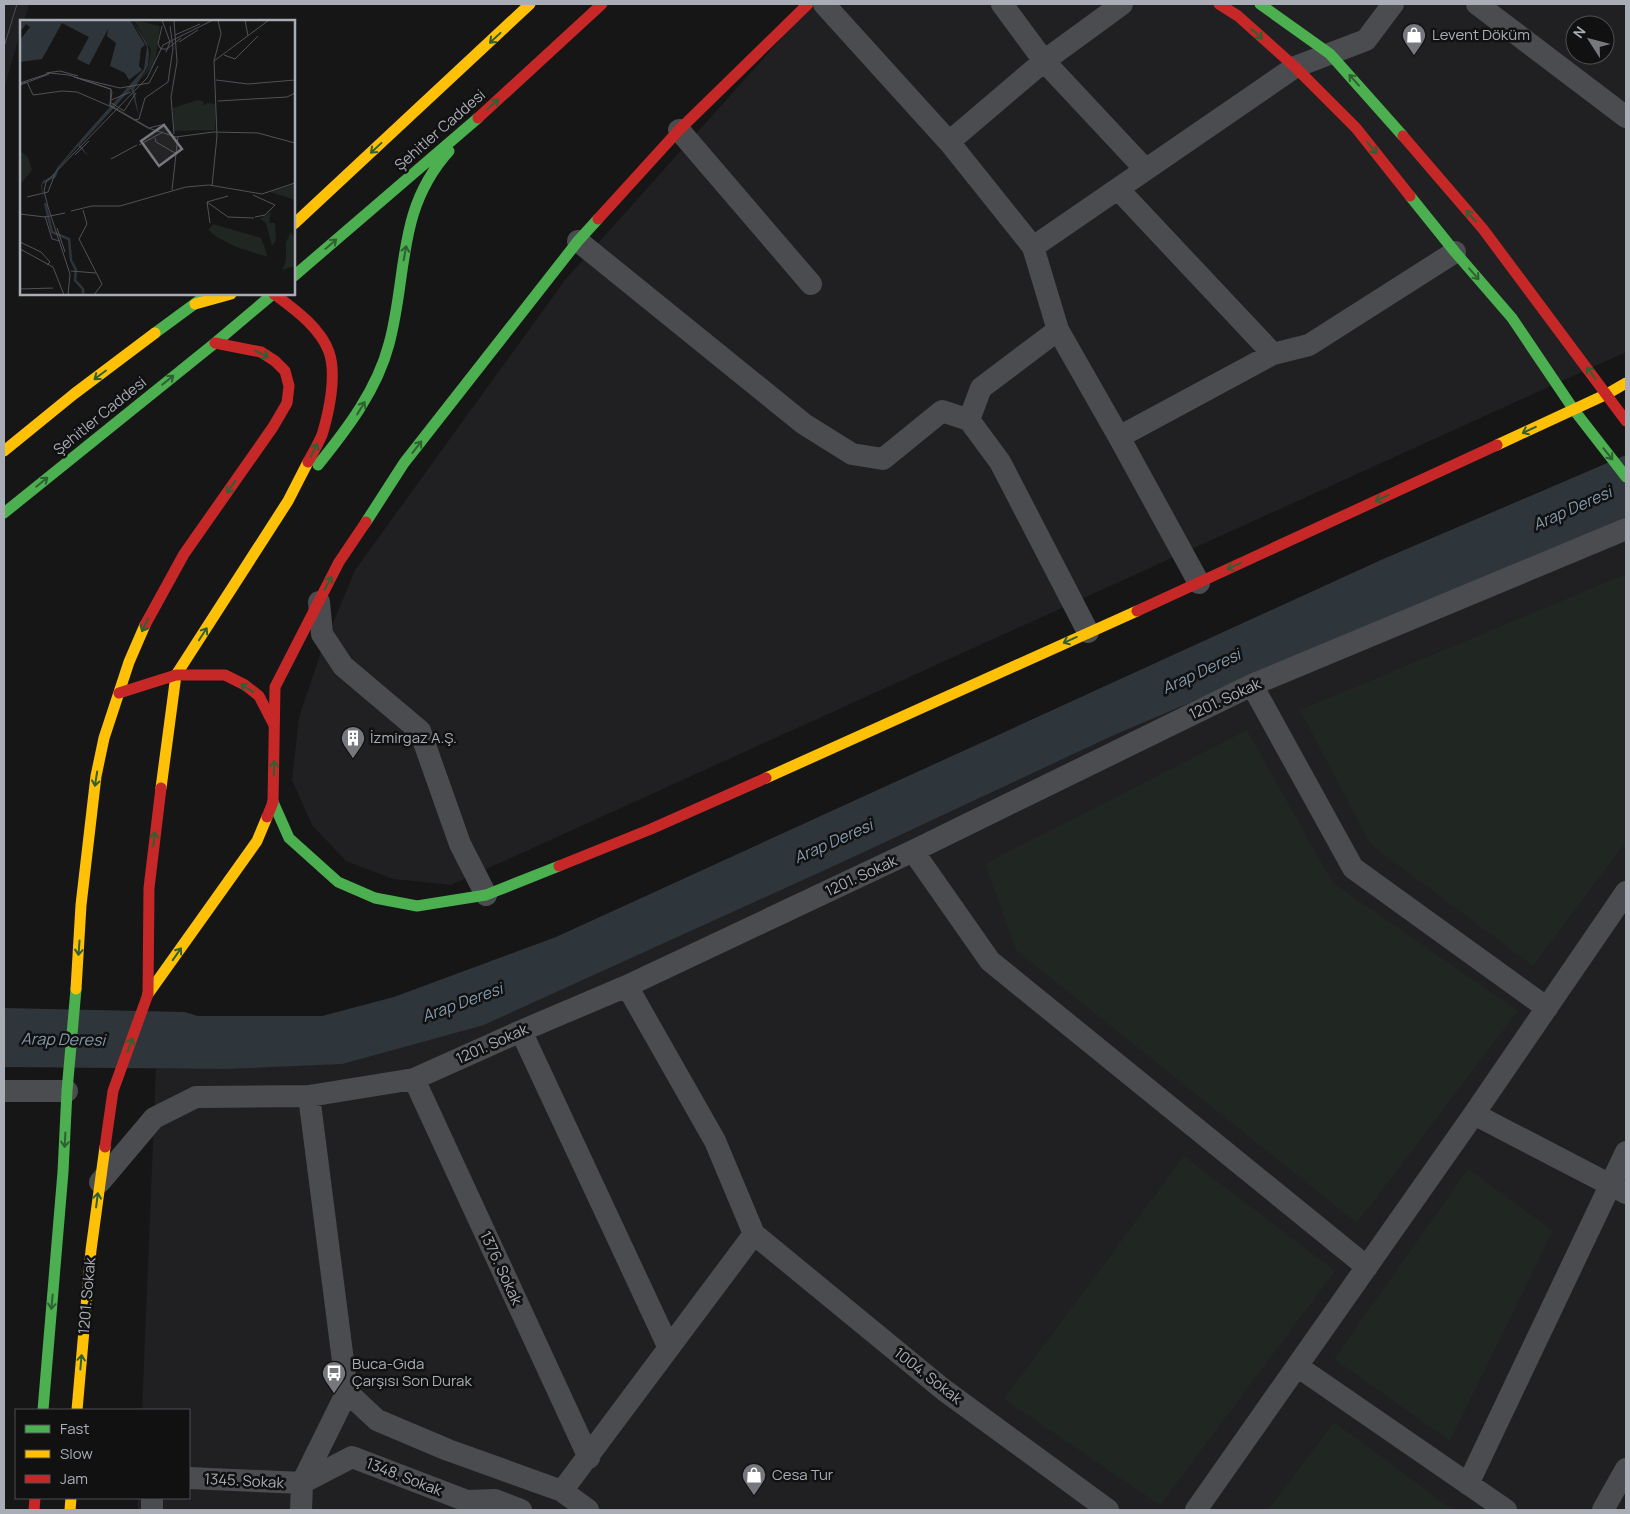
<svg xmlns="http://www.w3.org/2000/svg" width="1630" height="1514" font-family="Manrope,sans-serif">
<rect width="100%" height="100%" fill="#161617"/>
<path fill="#202022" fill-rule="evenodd" d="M4,4H29L24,21H21V30L4,89Z
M812,4H1626V352L451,885L393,879L346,861L312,825L292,780L299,717L321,652L355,570L565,280ZM1575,25H1605V55H1575Z
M1626,517V1510H138V1498H189V1410H142L156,1069H225L484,1025L847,860L1112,736Z"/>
<path fill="#202621" d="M1626,574V842L1533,966L1370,844L1300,710Z
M1247,730L1333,883L1518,1011L1357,1223L1016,950L985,864Z
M1184,1156L1335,1271L1160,1505L1004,1399Z
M1468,1169L1553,1231L1450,1441L1334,1359Z
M1334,1422L1453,1510H1268Z"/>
<path fill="#2f363b" d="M1626,455V517L1112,736L847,860L484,1025L342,1064L225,1069L4,1067V1008L184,1012L198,1016H322L394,997L556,937L1381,560Z"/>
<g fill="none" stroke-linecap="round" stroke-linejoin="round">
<path stroke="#4b4c4f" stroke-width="22" d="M824,4L949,142L1033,247L1058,330L1119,437L1199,583
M1002,4L1044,61L1145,169
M1477,4L1626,117
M679,130L811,284
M949,142L1044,61L1122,4
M1118,189L1273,354
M578,241L804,424L852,454L883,459L942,411L969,420L981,388L1058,330
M1033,247L1295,67L1366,40L1393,4
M969,420L1000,462L1088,632
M1119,437L1273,354L1309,345L1455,252
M319,602L322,634L343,666L420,731L460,844L486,895
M1252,685L1353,868L1547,1008
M913,851L990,961L1367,1267
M521,1031L669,1348
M414,1079L589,1458
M4,1091H67
M309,1096L347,1392L377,1420L448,1450L562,1491L588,1510
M1474,1114L1626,1193
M100,1182L154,1118L196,1097L309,1096L414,1079L521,1031L627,986L913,851L1252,685L1626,529
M754,1234L944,1390L1108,1510
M1297,1366L1506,1510
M189,1478L302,1483
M302,1483L352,1457L467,1501L495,1500L521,1510
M1468,1484L1626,1152
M562,1491L754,1234L715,1141L627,986
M152,1510V1498
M301,1510L302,1483L347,1392
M1196,1510L1474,1114L1626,892
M1603,1510L1626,1469"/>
<path stroke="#4caf50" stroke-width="11" d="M1260,4L1330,54L1403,136
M1410,196L1455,252L1512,318L1574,410L1626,477
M294,276L478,118
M155,333L208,294
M318,465C347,429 377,390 389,344C408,274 396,210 449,151
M4,513L215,343L273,294
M366,522L404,463L578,241L598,219
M273,802L289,838L338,882L375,898L417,906L486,895L559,866
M43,1410L63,1172L67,1091L76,989"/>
<path stroke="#ffc107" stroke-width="11" d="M294,224L530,4
M195,304L231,294
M1497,445L1607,394L1626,383
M4,451L74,394L155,333
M766,778L1137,611
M161,788L176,675L288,501L308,462
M76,989L81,905L96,776L104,738L129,662L145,625
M148,994L257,841L267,817
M77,1410L91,1250L105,1147
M70,1510L71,1498"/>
<path stroke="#c62828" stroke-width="11" d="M1219,4L1238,16L1295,67L1356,128L1410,196
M478,118L602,4
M1403,136L1483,229L1626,421
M598,219L679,130L808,4
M274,294C294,309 320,327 329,352C337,375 329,412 322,435C318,444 313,453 308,462
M1137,611L1497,445
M145,625L184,554L273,427L287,403L289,386L285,371L275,361L261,352L215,343
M119,693L176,675H225L245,685L259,696L274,725
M267,817L273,802L275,687L339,562L366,522
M559,866L651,829L766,778
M105,1147L113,1091L148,994L149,888L161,788
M34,1510L35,1498"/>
<path stroke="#4c4d50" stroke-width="1" d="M4,47L17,4"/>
</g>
<defs><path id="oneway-shaft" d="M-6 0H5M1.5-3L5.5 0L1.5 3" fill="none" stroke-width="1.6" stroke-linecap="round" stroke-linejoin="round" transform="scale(1.25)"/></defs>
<g stroke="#2e6031">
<use href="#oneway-shaft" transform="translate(1257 34) rotate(42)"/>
<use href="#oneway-shaft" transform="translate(495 38) rotate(137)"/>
<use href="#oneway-shaft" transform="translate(1354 80) rotate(-132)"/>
<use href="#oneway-shaft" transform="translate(493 104) rotate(-43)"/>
<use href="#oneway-shaft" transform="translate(376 148) rotate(137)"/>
<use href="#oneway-shaft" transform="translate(1372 148) rotate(51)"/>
<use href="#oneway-shaft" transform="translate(1471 216) rotate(-131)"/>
<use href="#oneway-shaft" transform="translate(331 244) rotate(-41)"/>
<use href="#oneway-shaft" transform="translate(405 253) rotate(-80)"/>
<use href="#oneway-shaft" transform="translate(1474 274) rotate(49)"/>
<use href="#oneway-shaft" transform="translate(262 354) rotate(26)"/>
<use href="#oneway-shaft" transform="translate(1591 373) rotate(-127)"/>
<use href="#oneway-shaft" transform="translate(100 375) rotate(143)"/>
<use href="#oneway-shaft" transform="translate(168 380) rotate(-39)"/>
<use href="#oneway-shaft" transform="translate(361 408) rotate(-59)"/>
<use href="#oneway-shaft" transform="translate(1529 430) rotate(155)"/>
<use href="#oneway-shaft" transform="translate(417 447) rotate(-52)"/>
<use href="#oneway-shaft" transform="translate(314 450) rotate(-63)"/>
<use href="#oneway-shaft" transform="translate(1608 454) rotate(51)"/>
<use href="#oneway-shaft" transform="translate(42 482) rotate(-39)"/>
<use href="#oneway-shaft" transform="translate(231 487) rotate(125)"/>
<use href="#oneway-shaft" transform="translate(1382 498) rotate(155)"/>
<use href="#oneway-shaft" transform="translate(1234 566) rotate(155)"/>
<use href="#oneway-shaft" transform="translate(328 583) rotate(-63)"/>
<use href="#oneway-shaft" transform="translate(145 625) rotate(116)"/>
<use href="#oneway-shaft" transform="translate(203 634) rotate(-57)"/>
<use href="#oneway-shaft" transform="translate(1070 640) rotate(156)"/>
<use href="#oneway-shaft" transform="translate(247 688) rotate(-147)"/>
<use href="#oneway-shaft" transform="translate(274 768) rotate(-89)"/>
<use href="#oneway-shaft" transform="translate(96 779) rotate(99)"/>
<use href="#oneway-shaft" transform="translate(154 839) rotate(-84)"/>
<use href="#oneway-shaft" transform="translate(79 948) rotate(94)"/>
<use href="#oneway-shaft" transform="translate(177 954) rotate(-55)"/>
<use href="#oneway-shaft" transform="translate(130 1045) rotate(-70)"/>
<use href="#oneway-shaft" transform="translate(65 1140) rotate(93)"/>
<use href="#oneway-shaft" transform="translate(97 1200) rotate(-83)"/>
<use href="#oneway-shaft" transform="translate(52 1302) rotate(95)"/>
<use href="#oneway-shaft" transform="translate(81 1362) rotate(-85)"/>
</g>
<defs>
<g id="shop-pin" transform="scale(1.25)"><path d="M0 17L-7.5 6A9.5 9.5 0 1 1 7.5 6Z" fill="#76787e" stroke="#111112"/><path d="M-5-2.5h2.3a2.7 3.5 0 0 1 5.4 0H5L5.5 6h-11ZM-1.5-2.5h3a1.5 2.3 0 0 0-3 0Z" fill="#fff"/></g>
<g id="building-pin" transform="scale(1.25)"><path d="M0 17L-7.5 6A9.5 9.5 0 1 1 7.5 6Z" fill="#76787e" stroke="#111112"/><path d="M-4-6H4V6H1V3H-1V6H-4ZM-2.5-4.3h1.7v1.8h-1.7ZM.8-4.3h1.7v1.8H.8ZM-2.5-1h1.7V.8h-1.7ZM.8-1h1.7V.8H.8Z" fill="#fff"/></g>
<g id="bus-pin" transform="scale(1.25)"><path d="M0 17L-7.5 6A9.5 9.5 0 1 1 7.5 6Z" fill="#76787e" stroke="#111112"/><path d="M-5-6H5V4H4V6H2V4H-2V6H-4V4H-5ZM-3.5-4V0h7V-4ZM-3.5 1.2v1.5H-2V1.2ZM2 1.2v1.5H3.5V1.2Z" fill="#fff"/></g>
</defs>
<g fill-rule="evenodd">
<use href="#shop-pin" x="1414" y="35"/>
<use href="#building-pin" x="353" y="738"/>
<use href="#bus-pin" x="334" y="1373"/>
<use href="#shop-pin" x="754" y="1475"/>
</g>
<g text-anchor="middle" stroke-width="5" stroke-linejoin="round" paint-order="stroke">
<g font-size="15" fill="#a9adb6" stroke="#111112" text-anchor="start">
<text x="1432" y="40">Levent Döküm</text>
<text x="370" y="743">İzmirgaz A.Ş.</text>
<text x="352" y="1369">Buca-Gıda<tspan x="352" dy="17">Çarşısı Son Durak</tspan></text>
<text x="772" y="1480">Cesa Tur</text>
</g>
<g font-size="15" fill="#a9adb6" stroke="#111112">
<text transform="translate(440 130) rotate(-41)" y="5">Şehitler Caddesi</text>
<text transform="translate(100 416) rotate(-39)" y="5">Şehitler Caddesi</text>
<text transform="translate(1225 699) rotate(-25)" y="5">1201. Sokak</text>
<text transform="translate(861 876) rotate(-25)" y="5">1201. Sokak</text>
<text transform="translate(492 1044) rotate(-24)" y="5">1201. Sokak</text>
<text transform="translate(501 1268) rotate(65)" y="5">1376. Sokak</text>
<text transform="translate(87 1296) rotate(-85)" y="5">1201. Sokak</text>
<text transform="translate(928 1376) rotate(38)" y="5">1004. Sokak</text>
<text transform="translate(404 1477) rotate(21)" y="5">1348. Sokak</text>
<text transform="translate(244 1481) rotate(3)" y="5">1345. Sokak</text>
</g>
<g font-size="16" font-style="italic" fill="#859bad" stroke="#111112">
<text transform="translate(1572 508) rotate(-24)" y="6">Arap Deresi</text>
<text transform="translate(1201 671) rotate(-25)" y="6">Arap Deresi</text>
<text transform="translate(833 841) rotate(-24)" y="6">Arap Deresi</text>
<text transform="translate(462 1002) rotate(-20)" y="6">Arap Deresi</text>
<text transform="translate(63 1039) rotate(1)" y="6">Arap Deresi</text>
</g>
</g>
<g transform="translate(20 20)">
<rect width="275" height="275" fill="#161617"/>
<path d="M114,0L140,6L135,44L117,63L128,48L131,30ZM178,80L184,82L183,86L187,83L196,84L195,110L154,111L153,88ZM0,131L8,137L12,150L0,165ZM275,164V180L250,172ZM251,192L249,203H255L256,220L252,226L246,203L240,199ZM193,204L241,218L248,237L216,227L197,217L188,210ZM271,212L275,219V246L262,250L266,241V222Z" fill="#202621"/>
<path d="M0,0H110L125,25L121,28L119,46L122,50L109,60L105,53L90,46L96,23L87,16L88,9L69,45L57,39L69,17L42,3L22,39L0,42V20L10,7L6,4L0,12ZM112,0L127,23L129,32L128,46L114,69L119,97L111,69L60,125L69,137L58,126L39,148L36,157L22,164L23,179L21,165L23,161L34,155L37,148L64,116L124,49L127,27Z" fill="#2f363b"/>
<path fill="none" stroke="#2f363b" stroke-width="2.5" d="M25,183L32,212L49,219L51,240L56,250L55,260L63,269V275"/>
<path fill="none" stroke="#515257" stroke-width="1" d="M142,0L150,22L146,32M225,0L228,16M142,6L138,24L141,29H147L161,18M155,15L180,4M159,22L178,10M204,35L215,39L238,16M194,41L249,0M26,53L40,51L58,56M54,57L90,69L92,72L90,86L128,108L156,117L193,112L238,113L275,123M54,57L100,68L129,63L138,46M196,60L228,64L275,60M0,63L30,53L49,55L91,69L90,85L129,108L145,104M0,64L7,62L13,75L42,71L57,72L94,88M0,65L29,54M91,80L111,72M198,81L267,77L275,73M90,82L104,91L116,73M114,100L119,99L125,78L148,62L153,28L150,6M154,114L151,77L157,42L154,0M135,118L136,122L155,133M119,125L143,112M55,135L69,121M91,139L117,125M192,166L197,116L194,41L201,14L198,0M152,170L158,116M233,175L255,185L245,195L235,197M7,177L28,172L35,154M187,182L208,197L234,198M187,182L208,176M187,182L190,203M63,190L67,204L59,219L82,264L74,275M51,191L72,186H100L166,167L189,165L242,174L275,163M0,194L25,197L45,193M25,196L32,219L40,221M37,208L45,232M0,222L21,232L30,242L27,245M0,229L33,247L44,275M51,251L76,253M0,269L33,268M48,275L50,254L28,187L24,171L26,162L127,58L143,25L193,0"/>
<path fill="#76787e" fill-opacity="0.15" stroke="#76787e" stroke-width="2.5" d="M144,105L162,129L139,146L121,121Z"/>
<rect width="275" height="275" fill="none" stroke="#a9adb6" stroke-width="2.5"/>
</g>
<rect width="1630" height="1514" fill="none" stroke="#a9adb6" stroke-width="10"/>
<rect x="15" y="1409" width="175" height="90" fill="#111112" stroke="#4e4f54"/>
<rect x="25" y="1425" width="25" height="8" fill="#4caf50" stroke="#4e4f54"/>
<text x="60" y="1434" font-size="15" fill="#a9adb6">Fast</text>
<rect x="25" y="1450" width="25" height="8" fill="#ffc107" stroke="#4e4f54"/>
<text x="60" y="1459" font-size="15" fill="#a9adb6">Slow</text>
<rect x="25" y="1475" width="25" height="8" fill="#c62828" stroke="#4e4f54"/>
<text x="60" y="1484" font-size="15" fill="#a9adb6">Jam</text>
<g transform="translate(1590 40) rotate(306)"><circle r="24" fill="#111112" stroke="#4e4f54"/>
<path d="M0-4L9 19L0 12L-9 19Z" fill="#76787e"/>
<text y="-8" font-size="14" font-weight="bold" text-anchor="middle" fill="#a9adb6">N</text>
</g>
</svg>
